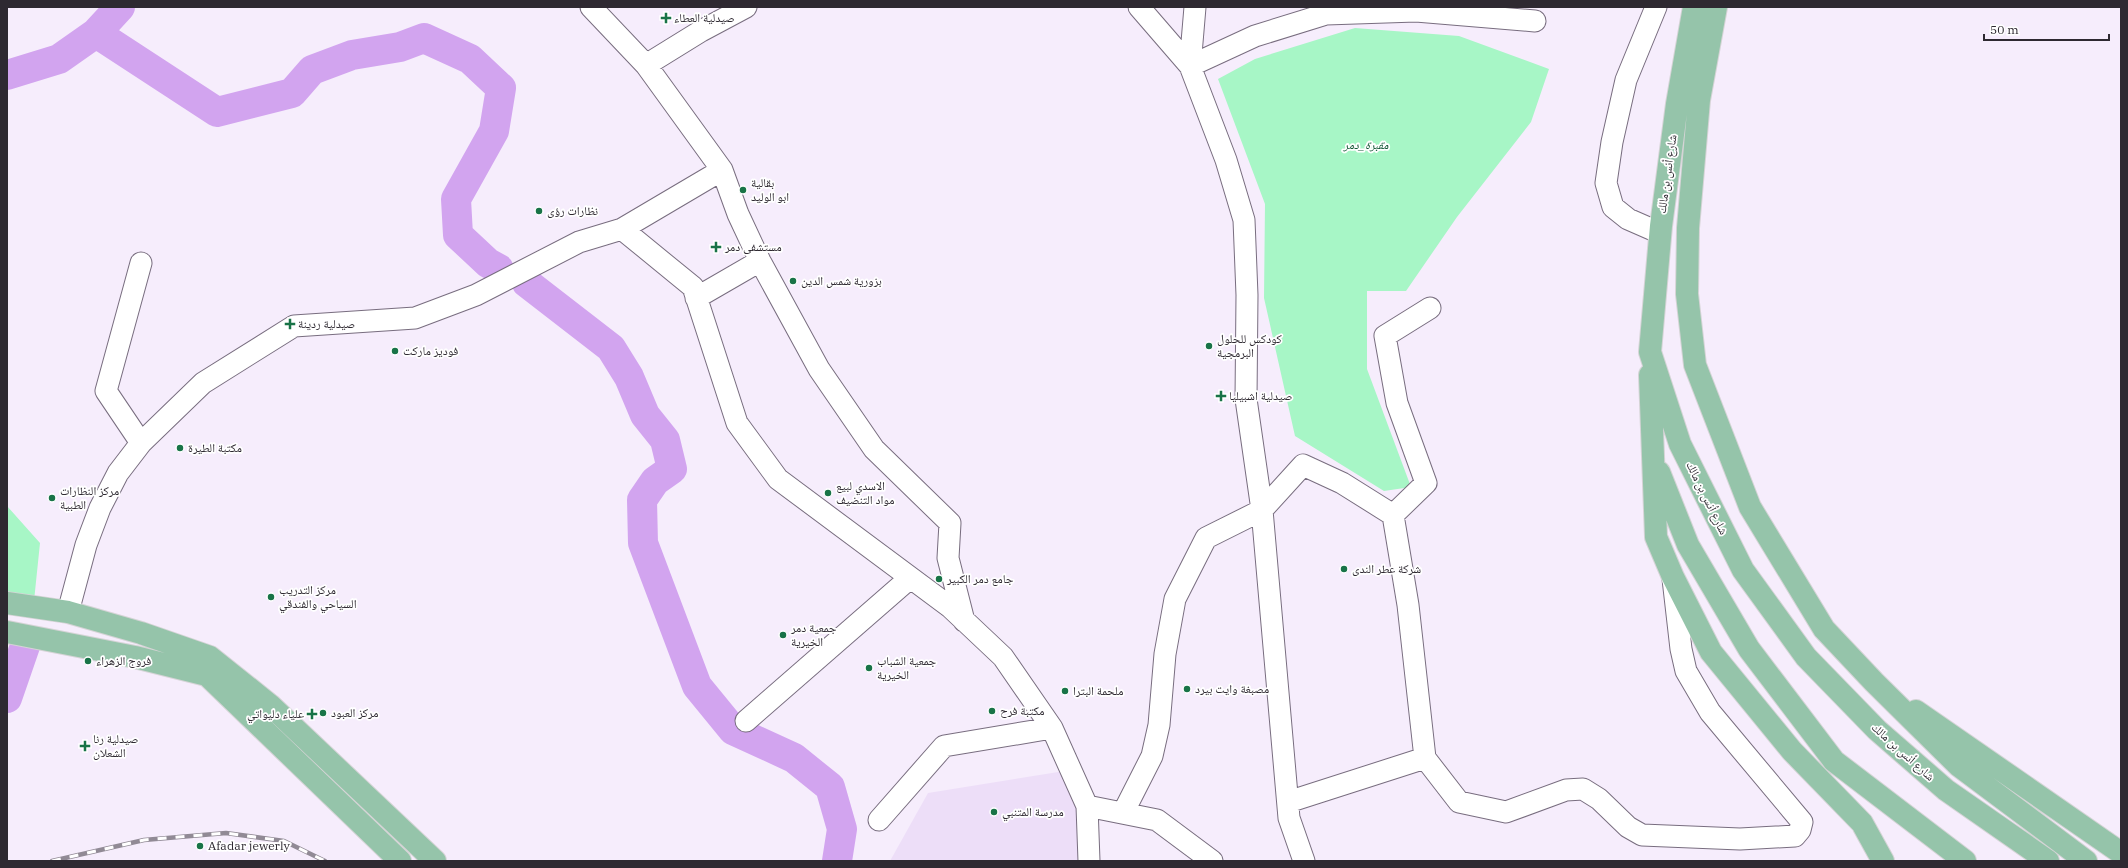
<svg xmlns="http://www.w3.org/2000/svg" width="2128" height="868" font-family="'IBM Plex Serif','Noto Naskh Arabic',serif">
<rect width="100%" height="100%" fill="#f6edfc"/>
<path fill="#eddef8" d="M1077,769L1081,861H890L928,793Z"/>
<path fill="#a7f6c6" d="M1355,28L1459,36L1549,69L1531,122L1457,217L1406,291H1367V369L1411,487L1384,491L1295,436L1264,298L1265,204L1218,79L1255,59Z
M7,506L40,543L34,601L7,596Z"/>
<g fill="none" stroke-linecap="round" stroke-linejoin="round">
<path stroke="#d2a4ef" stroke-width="30" d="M96,33L217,112L292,93L312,70L352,55L400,47L424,38L470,59L501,88L494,131L456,199L458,235L488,263L499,269
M7,75L59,59L96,33L120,7
M527,283L611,348L629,377L645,415L665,440L672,469L655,481L642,500L643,543L697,686L733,730L794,758L830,787L842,829L837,861
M7,698L26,643"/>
<g stroke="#786d7f" stroke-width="23">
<path id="minor" d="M591,7L646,65
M746,7L701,31L646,65L722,170L738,214L760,261L819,369L874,449L950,523L948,558L964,621
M1139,7L1190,66L1255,36L1326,14L1416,11L1535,21
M1195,7L1190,66L1226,160L1244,220L1247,295L1246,399L1262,510L1289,818L1304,861
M1656,7L1626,80L1612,142L1606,183L1613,207L1628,219L1660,233
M622,229L693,287L737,423L778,479L950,607L1003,657L1052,728L1087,806L1089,861
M696,298L760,261
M141,443L106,391L141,263
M1393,515L1408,605L1425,758
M68,612L86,545L100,508L118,473L141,443L203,383L294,326L415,318L476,295L579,242L622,229L722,170
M746,721L910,578
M1288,802L1425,758L1459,802L1506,812L1566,790L1583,789L1599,799L1628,827L1642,835L1740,839L1795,836L1800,830L1802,822L1710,712L1686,671L1681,649L1673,579
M1087,806L1157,820L1212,861
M1123,813L1152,756L1159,725L1165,654L1175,599L1206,538L1262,510L1303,465L1342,483L1393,515L1426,483L1397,403L1385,336L1430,308
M879,820L944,746L1052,728"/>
</g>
<g stroke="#d5d4d6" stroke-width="24">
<path id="major" d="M1694,7L1677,104L1661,226L1650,352L1680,444L1743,570L1806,657L1877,730L1946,790L2048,861
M1716,7L1699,100L1688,228L1687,294L1695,365L1750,507L1824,629L1874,682L1959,766L2086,861
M1650,375L1656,537L1673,577L1711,652L1792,751L1862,823L1883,861
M1659,472L1688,545L1749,649L1834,761L1965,861
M7,603L68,612L141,633L210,657L270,705L435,861
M7,632L135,657L207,675L400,861
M1916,711L2121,853"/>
</g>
<use href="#minor" stroke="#fff" stroke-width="21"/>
<use href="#major" stroke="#95c4aa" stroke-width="22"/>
<g stroke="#918a95" stroke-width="4.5">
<path id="rail" d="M52,861L144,840L226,833L284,841L325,861"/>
</g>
<use href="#rail" stroke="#fff" stroke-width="3" stroke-dasharray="9" stroke-linecap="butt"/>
</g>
<g fill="#187347" stroke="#fff" stroke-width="1.5">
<path d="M664 12h4v4h4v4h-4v4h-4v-4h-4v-4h4z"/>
<circle cx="743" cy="190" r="4"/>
<circle cx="539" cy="211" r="4"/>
<path d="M714 241h4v4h4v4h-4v4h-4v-4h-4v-4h4z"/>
<circle cx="793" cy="281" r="4"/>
<path d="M288 318h4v4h4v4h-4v4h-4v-4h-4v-4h4z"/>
<circle cx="1209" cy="346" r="4"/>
<circle cx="395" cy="351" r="4"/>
<path d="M1219 390h4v4h4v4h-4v4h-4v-4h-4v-4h4z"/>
<circle cx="180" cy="448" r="4"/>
<circle cx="828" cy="493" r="4"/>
<circle cx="52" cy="498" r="4"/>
<circle cx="1344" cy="569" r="4"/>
<circle cx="939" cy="579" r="4"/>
<circle cx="271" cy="597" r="4"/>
<circle cx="783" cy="635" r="4"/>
<circle cx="88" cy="661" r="4"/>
<circle cx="869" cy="668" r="4"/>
<circle cx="1187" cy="689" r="4"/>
<circle cx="1065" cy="691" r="4"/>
<circle cx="992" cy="711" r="4"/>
<circle cx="323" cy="713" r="4"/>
<path d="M310 708h4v4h4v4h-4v4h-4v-4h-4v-4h4z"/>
<path d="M83 740h4v4h4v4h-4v4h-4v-4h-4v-4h4z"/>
<circle cx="994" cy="812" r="4"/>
<circle cx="200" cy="846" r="4"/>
</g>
<g text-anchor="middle" stroke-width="3.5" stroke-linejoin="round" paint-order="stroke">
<g font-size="12" fill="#2e2931" stroke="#fff" text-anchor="start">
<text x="674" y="22">صيدلية العطاء</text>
<text x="751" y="187">بقالية<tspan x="751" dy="14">ابو الوليد</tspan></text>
<text x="547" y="215">نظارات رؤى</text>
<text x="725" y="251">مستشفى دمر</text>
<text x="801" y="285">بزورية شمس الدين</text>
<text x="298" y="328">صيدلية ردينة</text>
<text x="1217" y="343">كودكس للحلول<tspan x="1217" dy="14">البرمجية</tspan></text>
<text x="403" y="355">فوديز ماركت</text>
<text x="1229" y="400">صيدلية اشبيليا</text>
<text x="188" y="452">مكتبة الطيرة</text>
<text x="836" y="490">الاسدي لبيع<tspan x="836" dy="14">مواد التنضيف</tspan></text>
<text x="60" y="495">مركز النظارات<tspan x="60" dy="14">الطبية</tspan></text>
<text x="1352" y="573">شركة عطر الندى</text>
<text x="947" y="583">جامع دمر الكبير</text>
<text x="279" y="594">مركز التدريب<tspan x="279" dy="14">السياحي والفندقي</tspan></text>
<text x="791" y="632">جمعية دمر<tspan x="791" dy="14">الخيرية</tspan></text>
<text x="96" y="665">فروج الزهراء</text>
<text x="877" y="665">جمعية الشباب<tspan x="877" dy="14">الخيرية</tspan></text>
<text x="1195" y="693">مصبغة وايت بيرد</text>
<text x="1073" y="695">ملحمة البترا</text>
<text x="1000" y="715">مكتبة فرح</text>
<text x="331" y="717">مركز العبود</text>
<text x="304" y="718" text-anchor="end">علياء دليواتي</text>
<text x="93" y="743">صيدلية رنا<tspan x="93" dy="14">الشعلان</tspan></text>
<text x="1002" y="816">مدرسة المتنبي</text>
<text x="208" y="850">Afadar jewerly</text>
</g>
<g font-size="12" font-style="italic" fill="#145736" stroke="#fff">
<text x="1366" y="149">مقبرة_دمر</text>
</g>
<g font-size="12" fill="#2e2931" stroke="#fff">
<text transform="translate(1667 174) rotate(-82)" y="4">شارع أنس بن مالك</text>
<text transform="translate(1707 498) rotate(64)" y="4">شارع أنس بن مالك</text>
<text transform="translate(1903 752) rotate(42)" y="4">شارع أنس بن مالك</text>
</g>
</g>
<rect width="2128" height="868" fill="none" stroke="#2e2931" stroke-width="16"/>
<path d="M1984 34v6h125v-6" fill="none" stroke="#2e2931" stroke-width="2"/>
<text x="1990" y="34" font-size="12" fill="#2e2931" stroke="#ffffff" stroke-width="3" paint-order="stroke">50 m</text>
</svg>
